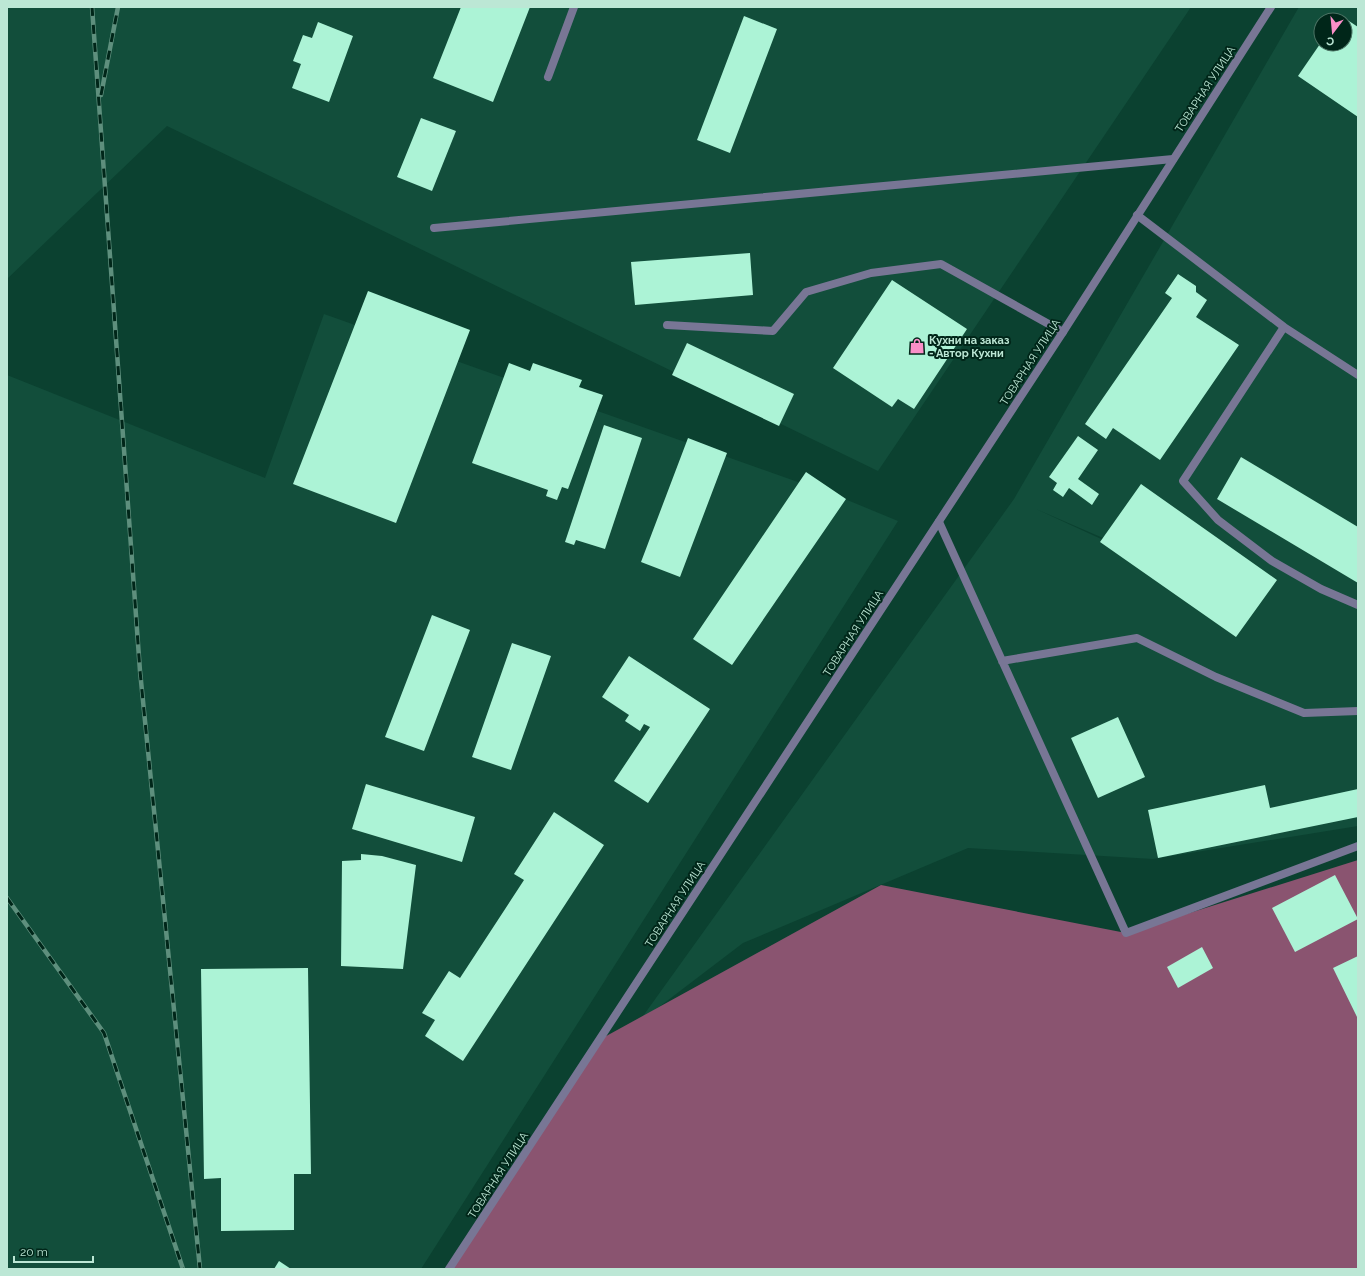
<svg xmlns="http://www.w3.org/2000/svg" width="1365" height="1276" font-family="Raleway,sans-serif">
<rect width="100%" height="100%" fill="#0b4130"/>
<path fill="#124e3b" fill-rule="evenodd" d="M7,7H1191L878,471L167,126L7,279Z
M1299,7H1358V826L1153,859L968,848L743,943L638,1023L1014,499ZM1321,20H1345V44H1321ZM1036,509L1251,602L1112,544Z
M324,314L840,497L898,521L421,1269H7V375L265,478Z"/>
<path fill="#8a5470" d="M1358,860V1269H449L599,1040L881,885L1126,933Z"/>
<path fill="#acf3d6" d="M461,7H530L493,102L433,78Z
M1340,15L1358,27V117L1298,76L1320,44H1345V20H1337Z
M744,16L777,29L730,153L697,140Z
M318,22L353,36L329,102L292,88L301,64L293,61L303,35L312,38Z
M421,118L456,131L432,191L397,177Z
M750,253L753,295L635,305L631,262Z
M1178,274L1196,286V292L1207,300L1196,317L1239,345L1160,460L1113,428L1106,439L1085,424L1172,298L1165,293Z
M892,280L967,329L914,409L898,399L892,407L833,368Z
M368,291L470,330L396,523L293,484Z
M687,343L794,394L779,426L672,375Z
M509,363L530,371L533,363L582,380L579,387L603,395L568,489L562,487L557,500L546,496L548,490L472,463Z
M604,425L642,438L605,549L576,540L574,545L565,542Z
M1078,436L1098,450L1078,479L1099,494L1092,505L1069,488L1063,497L1053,490L1057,483L1049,477Z
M688,438L727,453L680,577L641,562Z
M1241,457L1358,527V583L1217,499Z
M806,472L846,499L732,665L693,639Z
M1141,484L1277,580L1236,637L1100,542Z
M432,615L470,630L424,751L385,737Z
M512,643L551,656L511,770L472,757Z
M629,656L710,709L648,803L614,781L650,727L644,724L640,731L625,721L629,715L602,697Z
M1118,717L1145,777L1098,798L1071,738Z
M366,784L475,817L462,862L352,829Z
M1265,785L1270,808L1358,789V817L1158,858L1148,810Z
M554,812L604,845L463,1061L425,1036L435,1020L422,1013L449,971L460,978L524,880L514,874Z
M361,854L382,856L416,865L403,969L341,966L342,861L361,860Z
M1335,875L1358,919L1295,952L1272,908Z
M1202,947L1213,968L1178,988L1167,967Z
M1358,956V1019L1333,968Z
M308,968L311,1174H294V1230L221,1231V1178L204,1179L201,969Z
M279,1261L291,1269H274Z"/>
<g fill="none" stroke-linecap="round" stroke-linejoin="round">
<path stroke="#787695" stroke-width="8" d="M548,77L574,7
M1137,215L1284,327L1358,375
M434,228L1173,159
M667,325L773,331L806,292L871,273L941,264L1063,332
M1284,327L1183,481L1218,520L1272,561L1321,589L1358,605
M939,522L1126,933L1358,846
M1002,661L1137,638L1216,677L1304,713L1358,711"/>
<path stroke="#787695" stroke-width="8" d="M449,1269L1063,332L1271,7"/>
<g stroke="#5e8f7d" stroke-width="4.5">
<path id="rail" d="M92,7L140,671L200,1269
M101,95L118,7
M7,898L104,1033L183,1269"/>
</g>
<use href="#rail" stroke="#002619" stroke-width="3" stroke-dasharray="9" stroke-linecap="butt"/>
</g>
<defs>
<g id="shop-bare" transform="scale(1.2)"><path d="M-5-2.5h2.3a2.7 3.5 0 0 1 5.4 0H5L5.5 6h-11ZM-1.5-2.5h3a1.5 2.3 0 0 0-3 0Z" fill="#fa8fc8" stroke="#002619" stroke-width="2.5" paint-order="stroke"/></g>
</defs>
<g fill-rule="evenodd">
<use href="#shop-bare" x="917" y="346"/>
</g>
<g text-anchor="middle" stroke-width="4" stroke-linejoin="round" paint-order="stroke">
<g font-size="11" fill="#bce7d5" stroke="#002619">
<text transform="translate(1205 89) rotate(-57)" y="4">ТОВАРНАЯ УЛИЦА</text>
<text transform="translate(1030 362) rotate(-57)" y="4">ТОВАРНАЯ УЛИЦА</text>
<text transform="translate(853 633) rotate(-57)" y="4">ТОВАРНАЯ УЛИЦА</text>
<text transform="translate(675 904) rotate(-57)" y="4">ТОВАРНАЯ УЛИЦА</text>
<text transform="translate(498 1175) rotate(-57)" y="4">ТОВАРНАЯ УЛИЦА</text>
</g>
<g font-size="11" font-weight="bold" fill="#bce7d5" stroke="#002619" text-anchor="start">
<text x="929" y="344">Кухни на заказ<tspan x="929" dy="13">- Автор Кухни</tspan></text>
</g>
</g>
<rect width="1365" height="1276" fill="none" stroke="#bce7d5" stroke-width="16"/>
<g transform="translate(1333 32) rotate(196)"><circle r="19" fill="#002619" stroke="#4b7364"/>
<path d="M0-3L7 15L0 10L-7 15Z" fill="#fa8fc8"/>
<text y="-6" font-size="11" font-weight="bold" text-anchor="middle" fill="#bce7d5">С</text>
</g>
<path d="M14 1256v6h79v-6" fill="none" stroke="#bce7d5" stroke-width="2"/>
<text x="20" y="1256" font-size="12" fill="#bce7d5" stroke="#002619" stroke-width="3" paint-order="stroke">20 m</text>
</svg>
